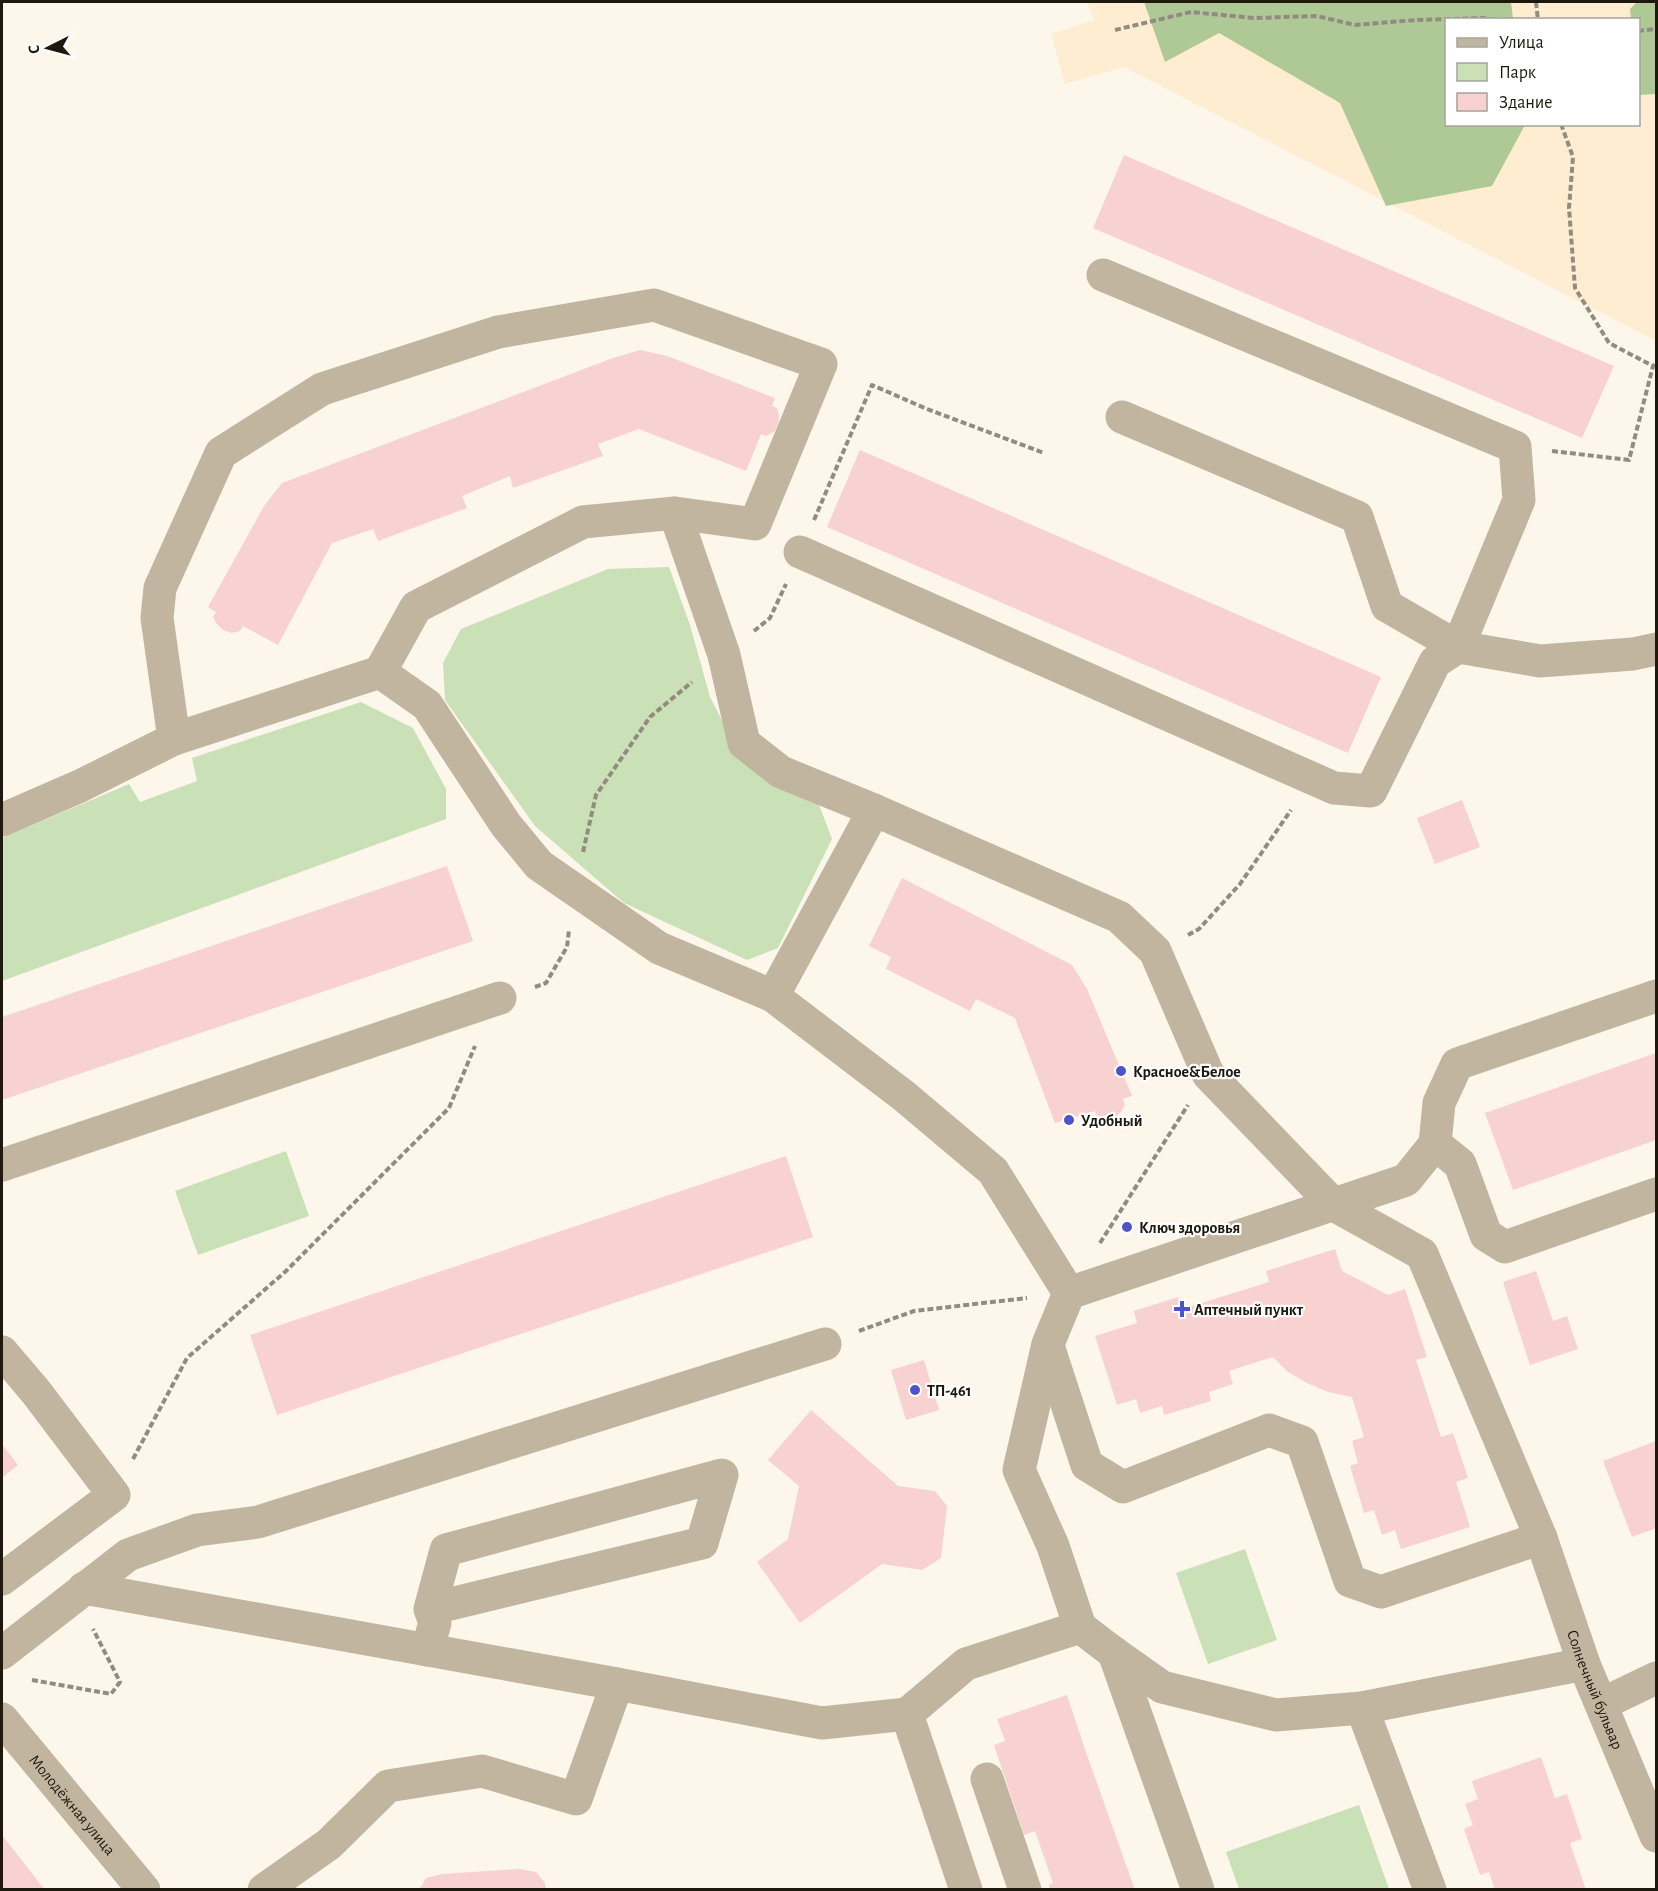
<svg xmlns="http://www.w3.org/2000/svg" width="1658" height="1891" font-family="'Alegreya Sans',sans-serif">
<rect width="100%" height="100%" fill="#fdf6eb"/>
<path fill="#ffedd2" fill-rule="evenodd" d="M1087,2H1656V341L1124,67L1065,84L1051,34L1094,20ZM1446,20H1638V124H1446Z"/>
<path fill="#cae0b6" d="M669,567L690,625L710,697L743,761L818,802L832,839L778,948L747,960L624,903L535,826L445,700L443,663L461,629L608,569Z
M361,702L413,728L446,789V819L2,981V838L129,784L140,802L197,781L192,758Z
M286,1151L309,1216L198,1255L175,1191Z
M1245,1549L1277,1640L1208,1664L1176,1573Z
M1359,1805L1389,1889H1239L1226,1852Z"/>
<path fill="#aec996" d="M1144,2H1511L1513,19L1446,20V124L1525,125L1492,186L1386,206L1340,103L1219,33L1165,62Z
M1637,2H1656V94L1639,95L1638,20L1631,19L1630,9Z"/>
<path fill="#f7d2d0" d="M1124,155L1614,366L1582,438L1093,228Z
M640,350L667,356L775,398L772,406L777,408L779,416L778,424L774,432L766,436L761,434L746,471L639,429L598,444L603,456L513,488L510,476L462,496L467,508L378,541L373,529L332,543L278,645L243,626L240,631L231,633L223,630L217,624L213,617L216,612L208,607L264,506L282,483L613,358Z
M860,450L1381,677L1348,753L827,527Z
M1462,800L1480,847L1435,864L1417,818Z
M447,866L473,941L2,1100V1017Z
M902,878L1072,965L1087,989L1132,1096L1123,1099L1125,1105L1121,1112L1115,1117L1106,1119L1097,1116L1095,1111L1055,1123L1015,1018L976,999L970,1011L886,969L891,957L869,946Z
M1656,1053V1140L1513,1190L1485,1113Z
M786,1156L813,1237L277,1415L250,1335Z
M1335,1249L1342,1271L1388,1295L1405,1289L1427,1357L1416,1360L1441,1437L1453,1433L1468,1478L1456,1482L1470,1527L1401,1549L1395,1530L1382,1535L1374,1510L1364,1513L1350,1466L1358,1463L1352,1441L1364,1437L1352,1397L1328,1392L1307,1383L1288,1372L1273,1357L1229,1371L1233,1384L1209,1392L1211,1401L1188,1408L1164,1415L1162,1406L1140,1413L1136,1399L1117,1405L1095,1336L1137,1323L1134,1311L1178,1297L1182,1309L1269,1282L1266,1271Z
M1536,1271L1553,1321L1567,1316L1578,1349L1530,1365L1503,1282Z
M924,1360L939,1410L906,1420L891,1370Z
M811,1410L898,1486L935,1491L947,1506L941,1558L922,1570L882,1564L800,1623L757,1562L788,1539L799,1486L768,1460Z
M1656,1441V1528L1632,1537L1603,1461Z
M2,1444L18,1465L2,1478Z
M1067,1695L1086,1752L1135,1890H1050L1049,1885L1053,1883L1035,1831L1024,1835L994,1745L1005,1741L997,1719Z
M1541,1757L1555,1798L1567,1794L1582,1839L1570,1843L1586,1890H1495L1489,1872L1480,1875L1464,1829L1473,1825L1465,1804L1478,1799L1472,1781Z
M2,1835L9,1844L45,1890H2Z
M519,1869L536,1872L545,1883L546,1890H419L426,1878L442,1874Z"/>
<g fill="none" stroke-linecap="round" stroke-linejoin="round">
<path stroke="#918b80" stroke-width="4" stroke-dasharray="6 3" stroke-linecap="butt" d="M1536,2L1538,20
M1115,30L1191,12L1254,18L1317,16L1355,25L1416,20L1483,18L1491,20
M1638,31L1656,29
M1561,124L1573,157L1569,208L1575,288L1609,343L1653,366
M1552,451L1629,460L1653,366L1656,363
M814,520L872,385L927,409L1044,453
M754,631L770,618L786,584
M583,852L596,795L650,717L692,682
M1188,935L1199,929L1240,884L1291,810
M535,987L546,983L567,947L569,930
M1100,1243L1188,1105
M859,1331L914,1311L1027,1298
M133,1459L187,1358L286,1271L449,1108L475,1046
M32,1680L111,1694L120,1682L93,1629"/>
<g stroke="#c1b59f" stroke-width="33">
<path d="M1103,275L1515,447L1519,500L1458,647L1387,606L1357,517L1122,417"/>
<path d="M800,552L1334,788L1371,791L1435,662L1458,647L1540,661L1633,654L1656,649"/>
<path d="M174,739L157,618L160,588L221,453L322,389L498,332L654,305L821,364L755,524L675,513"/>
<path id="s1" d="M874,810L1119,917L1155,951L1208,1074L1334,1205L1422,1254L1541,1538L1584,1664L1656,1836"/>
<path d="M2,820L80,786L174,739L380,672"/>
<path d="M773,996L659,948L539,865L506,825L427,705L380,672L416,607L583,522L675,513L724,655L744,743L781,772L874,810L773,996L904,1096L993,1171L1069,1293"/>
<path d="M1435,1144L1460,1164L1486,1235L1505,1247L1656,1194"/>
<path d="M2,1165L500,998"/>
<path d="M1048,1346L1087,1465L1123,1487L1269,1430L1302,1442L1350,1581L1381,1592L1541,1538"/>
<path d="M2,1352L36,1392L114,1495L2,1579"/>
<path d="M84,1588L617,1684L822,1723L907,1714"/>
<path d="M427,1650L435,1623L430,1609L446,1550L722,1475L702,1543L430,1609"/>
<path d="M2,1653L128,1555L197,1530L258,1522L825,1344"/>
<path d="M1114,1653L1198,1890"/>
<path d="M1584,1664L1362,1708L1276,1715L1162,1687L1114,1653L1080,1627L1053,1546L1019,1470L1048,1344L1069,1293L1406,1180L1435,1144L1439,1103L1457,1064L1656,996"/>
<path d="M1602,1704L1656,1678"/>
<path d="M1362,1708L1430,1890"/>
<path id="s2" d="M2,1719L144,1890"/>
<path d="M987,1779L1025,1890"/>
<path d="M264,1890L329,1844L388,1786L482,1771L576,1799L617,1684"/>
<path d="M966,1890L907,1714L966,1664L1080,1627"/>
</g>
</g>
<g fill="#4d54ca" stroke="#fff" stroke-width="2">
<circle cx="1121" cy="1071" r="6"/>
<circle cx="1069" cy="1120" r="6"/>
<circle cx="1127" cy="1227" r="6"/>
<path d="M1179 1300h6v6h6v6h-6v6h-6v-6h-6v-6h6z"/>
<circle cx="915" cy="1390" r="6"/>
</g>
<g text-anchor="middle" stroke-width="4.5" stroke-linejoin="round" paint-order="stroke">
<g font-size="16" font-weight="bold" fill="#1e180e" stroke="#fff" text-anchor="start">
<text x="1133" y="1077">Красное&amp;Белое</text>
<text x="1081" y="1126">Удобный</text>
<text x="1139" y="1233">Ключ здоровья</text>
<text x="1194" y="1315">Аптечный пункт</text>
<text x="927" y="1396">ТП-461</text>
</g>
<g font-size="16" fill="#1e180e" stroke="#fff">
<text dy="6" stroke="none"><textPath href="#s1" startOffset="1202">Солнечный бульвар</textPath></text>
<text dy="6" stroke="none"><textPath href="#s2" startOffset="111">Молодёжная улица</textPath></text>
</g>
</g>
<rect width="1658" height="1891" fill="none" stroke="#1e180e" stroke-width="6"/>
<rect x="1445" y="18" width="195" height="108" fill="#ffffff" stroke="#a5a39f" stroke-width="1.5"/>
<rect x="1457" y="38" width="30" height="9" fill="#c1b59f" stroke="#a5a39f" stroke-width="1.5"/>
<text x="1499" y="48" font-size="18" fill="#1e180e">Улица</text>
<rect x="1457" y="63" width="30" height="18" fill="#cae0b6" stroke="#a5a39f" stroke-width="1.5"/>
<text x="1499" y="78" font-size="18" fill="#1e180e">Парк</text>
<rect x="1457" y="93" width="30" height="18" fill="#f7d2d0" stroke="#a5a39f" stroke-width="1.5"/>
<text x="1499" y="108" font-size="18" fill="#1e180e">Здание</text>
<g transform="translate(48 48) rotate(264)" stroke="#ffffff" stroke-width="4.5" paint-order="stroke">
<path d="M0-4.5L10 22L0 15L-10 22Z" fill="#1e180e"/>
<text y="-9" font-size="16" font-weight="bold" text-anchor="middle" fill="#1e180e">С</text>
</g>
</svg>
